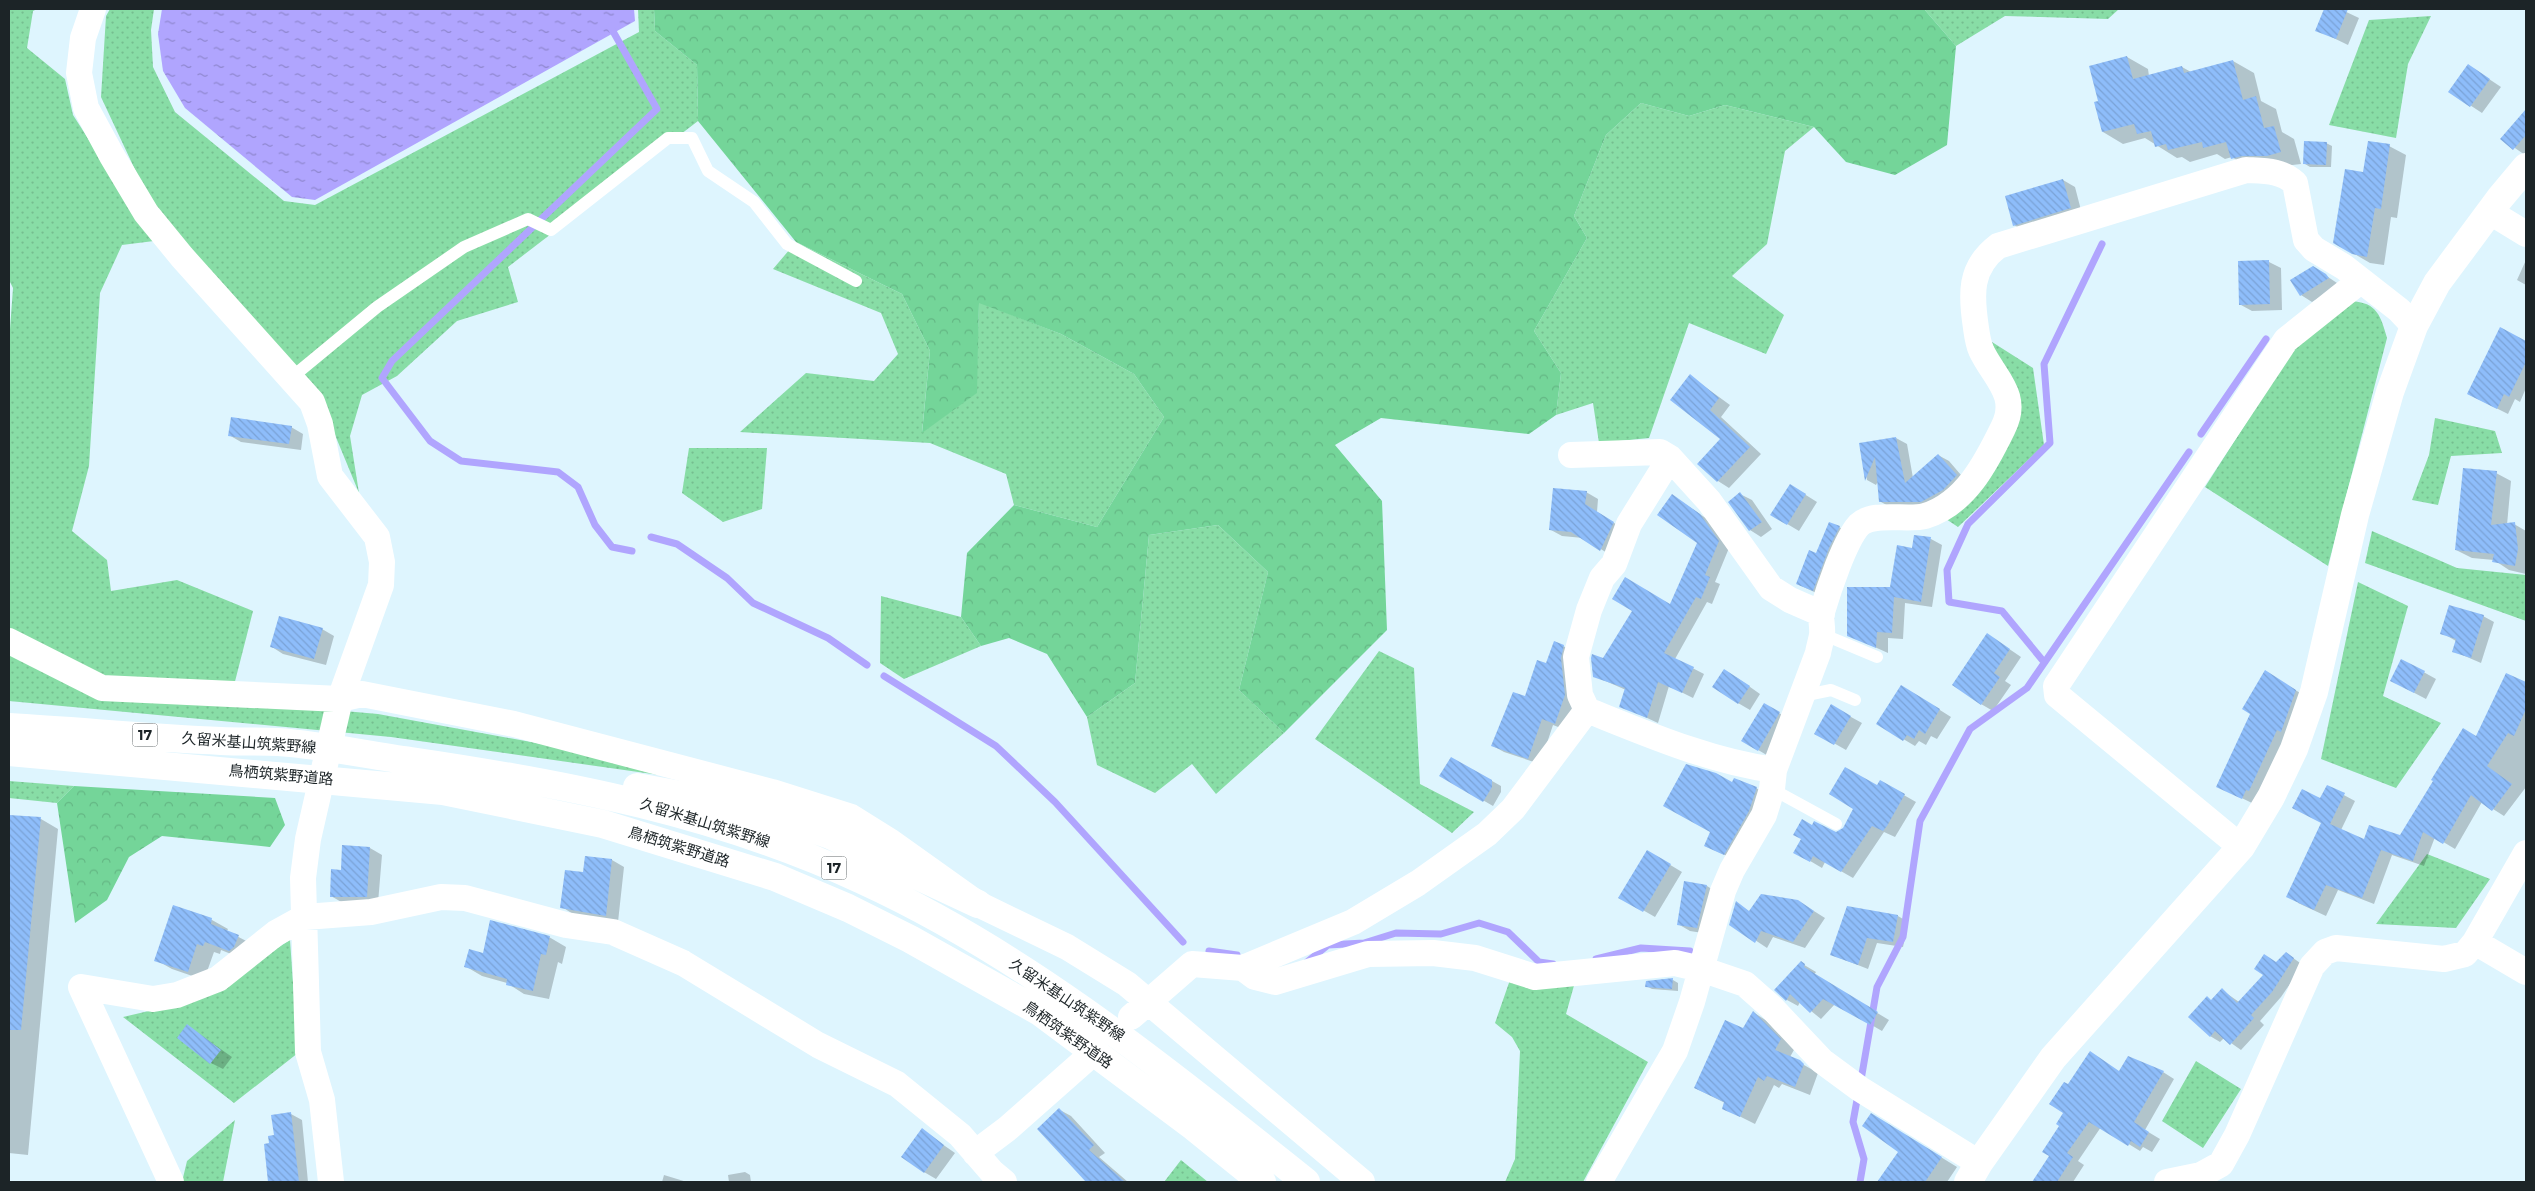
<svg xmlns="http://www.w3.org/2000/svg" width="2535" height="1191" font-family="Montserrat,'Noto Sans JP',sans-serif">
<defs>
<pattern id="grass-dots" width="8" height="8" patternUnits="userSpaceOnUse" patternTransform="scale(1.25)"><rect width="8" height="8" fill="#88dda6"/><path d="M2 2h.1M6 6h.1" fill="none" stroke="#75be8f" stroke-width="1.8" stroke-linecap="round"/></pattern>
<pattern id="forest-crowns" width="20" height="18" patternUnits="userSpaceOnUse" patternTransform="scale(1.25)"><rect width="20" height="18" fill="#74d599"/><path d="M2 6a3 3 0 1 1 6 0M12 15a3 3 0 1 1 6 0" fill="none" stroke="#64b784"/></pattern>
<pattern id="water-ripples" width="26" height="14" patternUnits="userSpaceOnUse" patternTransform="scale(1.25)"><rect width="26" height="14" fill="#b0a5fe"/><path d="M2 4q2-2 4 0t4 0M15 11q2-2 4 0t4 0" fill="none" stroke="#8e86ce"/></pattern>
<pattern id="building-back-hatch" width="6" height="6" patternUnits="userSpaceOnUse" patternTransform="scale(1.25)"><rect width="6" height="6" fill="#8ebdfa"/><path d="M-1 5l2 2M0 0l6 6M5-1l2 2" fill="none" stroke="#7aa2d6"/></pattern>
</defs>
<rect width="100%" height="100%" fill="#def5fe"/>
<path fill="url(#grass-dots)" d="M9,9H37L33,11L27,48L65,79L73,115L154,241L122,245L100,293L89,466L72,531L107,560L111,591L177,580L253,611L230,701L378,714L542,744L709,782L391,737L9,701V343L13,288L9,280Z
M110,9H154L151,30L153,67L175,112L284,201L315,205L639,32L638,9H654L655,31L697,65L698,121L508,267L518,302L457,321L397,376L362,395L350,436L359,493L321,401L160,223L101,97L106,16Z
M1924,9H2119L2108,19L2005,16L1956,46Z
M2431,16L2408,64L2396,138L2329,125L2369,20Z
M1641,103L1689,116L1725,105L1814,127L1785,151L1767,244L1732,276L1784,315L1766,354L1689,323L1649,438L1599,443L1593,403L1556,415L1561,373L1534,331L1587,238L1574,216L1606,135Z
M796,242L902,294L930,351L922,432L976,393L979,302L1061,334L1134,374L1164,417L1097,527L1014,505L1006,474L930,443L740,432L806,373L874,381L898,354L881,313L773,269Z
M2346,301C2375,301 2380,312 2387,338L2328,566L2205,487L2299,340Z
M1992,342L2033,368L2044,445L1958,527L1943,517L2016,421Z
M2435,418L2495,431L2502,453L2451,456L2438,505L2412,500L2429,455Z
M689,448H767L762,509L723,522L682,493Z
M1218,525L1268,572L1239,690L1284,733L1216,794L1192,764L1155,793L1097,765L1087,717L1135,683L1149,535Z
M2372,531L2457,568L2526,575V621L2365,563Z
M2358,582L2408,606L2383,696L2441,723L2396,788L2321,759Z
M881,596L961,617L981,646L904,679L880,663Z
M1379,651L1414,668L1420,784L1474,812L1452,833L1315,739Z
M9,781L74,786L57,803L9,798Z
M2427,854L2490,879L2456,928L2376,924Z
M290,940L298,1053L234,1103L123,1017L196,1000Z
M1511,977L1575,982L1566,1014L1648,1062L1583,1182H1505L1515,1159L1520,1051L1512,1037L1495,1023Z
M2196,1061L2241,1089L2203,1148L2162,1121Z
M235,1120L223,1182H182L187,1161Z
M1181,1160L1208,1182H1164Z"/>
<path fill="url(#forest-crowns)" d="M654,9H1924L1956,46L1947,145L1895,175L1846,162L1814,127L1725,105L1689,116L1641,103L1606,135L1574,216L1587,238L1534,331L1561,373L1556,415L1529,434L1381,418L1335,445L1382,501L1387,630L1284,733L1239,690L1268,572L1218,525L1149,535L1135,683L1087,717L1047,654L1009,638L981,646L961,617L967,553L1014,505L1097,527L1164,417L1134,374L1061,334L979,303L977,393L922,433L930,351L902,294L796,242L698,121L697,65L655,31Z
M74,786L275,798L285,825L270,847L162,836L129,857L107,900L75,923L57,803Z"/>
<path fill="url(#water-ripples)" d="M162,9H634L635,21L315,200L292,197L185,108L163,71L158,34Z"/>
<path fill="#0003" d="M2326,9H2340L2359,18L2348,45L2317,30Z
M2127,57L2148,69L2149,76L2182,67L2191,72L2233,61L2254,73L2261,101L2276,109L2282,132L2294,139L2301,164L2252,170L2232,157L2225,159L2217,154L2190,162L2182,157L2177,158L2145,138L2123,144L2103,132L2100,102Z
M2468,65L2501,87L2482,113L2450,92Z
M2526,111V154L2525,155L2502,139Z
M2326,143L2332,146L2331,167H2310L2305,164Z
M2389,146L2406,155L2397,218L2391,217L2384,265L2370,263L2334,242L2364,173Z
M2063,180L2075,187L2082,214L2026,232L2014,225Z
M2526,260V285L2517,280Z
M2269,262L2281,268L2282,310L2252,311L2241,305Z
M2313,267L2340,285L2312,302L2301,295Z
M2500,329L2526,342V388L2520,402L2515,399L2508,414L2468,394Z
M1690,376L1730,405L1721,417L1761,454L1729,488L1718,481L1722,439Z
M291,427L303,434L301,450L241,442L229,435Z
M1896,438L1907,444L1913,478L1938,455L1949,461L1967,482L1932,507L1892,508L1881,502L1878,481L1876,485L1867,480L1861,444Z
M2496,473L2511,481L2507,525L2514,524L2526,531V574L2509,570L2494,560L2472,558L2456,550Z
M1586,492L1598,499L1597,512L1625,530L1612,556L1583,538L1562,536L1551,530Z
M1801,492L1817,502L1799,531L1772,515Z
M1740,494L1752,500L1772,529L1761,537L1750,530Z
M1682,502L1710,521L1729,548L1715,582L1720,584L1712,604L1707,602L1675,659L1704,674L1693,698L1669,686L1658,723L1621,706L1626,690L1594,676L1604,660L1671,606L1698,542Z
M1839,527L1851,534L1825,597L1797,584Z
M1915,536L1931,539L1942,545L1932,607L1905,603L1903,639L1888,638V653L1848,635L1891,589L1913,549Z
M2483,616L2494,622L2481,663L2453,651L2456,641L2442,633Z
M322,629L334,636L326,665L283,654L272,647Z
M1999,642L2021,657L2005,681L2011,685L1993,711L1981,704Z
M1563,646L1575,652L1576,702L1566,730L1553,725L1540,764L1504,752L1493,746L1547,665Z
M2402,660L2436,679L2426,699L2403,687Z
M2507,674L2526,684V787L2504,816L2482,802L2455,849L2435,837L2424,866L2392,855L2374,904L2338,890L2326,916L2298,903L2322,823L2321,800L2327,786L2355,801L2341,830L2364,840L2401,836L2477,738Z
M1736,677L1760,694L1750,710L1738,703Z
M2277,679L2307,697L2254,804L2217,786Z
M1913,693L1951,717L1937,739L1931,736L1926,745L1919,741L1915,746L1878,724Z
M1765,705L1791,720L1770,757L1743,741Z
M1831,706L1862,723L1846,750L1816,733Z
M1451,758L1501,786V792L1493,806L1441,776Z
M1881,782L1916,802L1895,837L1884,832L1853,878L1825,862L1822,868L1795,852L1813,826L1836,833L1844,829L1854,808Z
M1733,784L1756,788L1768,795L1736,860L1705,846Z
M9,816L41,819L58,829L28,1155L9,1153Z
M370,848L382,855L378,903H343L331,896L342,871Z
M1647,851L1682,872L1655,917L1620,897Z
M586,858L612,860L624,867L618,922L573,914L562,907L584,873Z
M1685,883L1707,886L1718,893L1709,934L1690,931L1678,924Z
M1798,901L1825,918L1805,948L1773,937L1767,948L1731,924L1736,903L1750,912Z
M174,907L212,920L228,929L227,931L254,945L246,960L221,950L220,954L214,952L204,980L172,969L156,960Z
M1898,916L1908,922L1903,947L1877,943L1868,969L1832,955Z
M549,937L566,947L562,964L558,962L549,999L524,994L507,983L482,976L465,966L484,954Z
M2286,953L2303,965L2281,997L2260,1021L2264,1025L2241,1050L2224,1038L2220,1042L2210,1036L2212,1001L2222,990L2239,1002Z
M1801,963L1816,972L1814,975L1889,1020L1882,1031L1835,1004L1821,1019L1800,1002L1798,1006L1787,1000L1776,990Z
M1673,980L1678,983V991L1652,989L1646,986L1647,982Z
M1753,1012L1767,1021L1795,1048L1790,1057L1818,1073L1810,1095L1782,1084L1779,1088L1774,1085L1755,1124L1723,1108L1725,1103L1695,1088L1743,1030Z
M188,1026L232,1057L223,1069L211,1063Z
M2120,1072H2163L2174,1079L2145,1130L2160,1139L2152,1152L2143,1147L2140,1151L2101,1127L2078,1161L2084,1165L2073,1182H2033L2051,1155L2065,1113L2069,1086Z
M1060,1110L1071,1116L1105,1153L1099,1157L1128,1182H1088L1039,1129Z
M291,1114L302,1120L308,1182H269L265,1145L270,1144L276,1136L273,1116Z
M1887,1124L1957,1167L1947,1182H1879L1900,1151Z
M922,1130L955,1153L936,1179L924,1172Z
M745,1172L750,1175L751,1182H729L728,1175Z
M664,1175L687,1182H662Z"/>
<g fill="none" stroke-linecap="round" stroke-linejoin="round">
<path stroke="#b0a5fe" stroke-width="7" d="M610,26L657,109L392,361L382,378L430,441L461,461L558,472L578,487L595,525L612,547L632,551
M2201,434L2266,339
M651,537L677,544L727,578L753,603L828,638L867,665
M2044,662L2002,611L1949,602L1947,570L1968,524L2050,443L2044,364L2102,244
M884,676L996,746L1055,802L1183,942
M1209,951L1237,955
M1596,959L1641,948L1690,951
M1307,962L1328,945L1364,943L1396,933L1441,934L1479,923L1508,932L1539,962L1553,964
M1861,1080L1877,987L1903,937L1920,821L1970,729L2027,688L2189,452
M1857,1100L1853,1122L1864,1159L1860,1182"/>
</g>
<path fill="url(#building-back-hatch)" d="M2324,9H2348L2336,39L2315,31Z
M2127,56L2133,79L2182,66L2184,73L2233,60L2243,100L2256,96L2264,128L2274,126L2281,152L2267,156H2242L2231,159L2226,142L2203,148L2202,142L2168,150L2166,144L2155,147L2151,131L2137,134L2134,124L2102,132L2094,102L2098,101L2089,66Z
M2468,64L2490,79L2470,107L2448,92Z
M2526,109V135L2513,150L2500,139Z
M2304,141L2327,142L2326,165L2303,164Z
M2368,141L2390,144L2381,209L2375,208L2367,257L2352,254L2333,243L2345,169L2363,172Z
M2063,179L2071,208L2013,226L2005,196Z
M2269,260L2270,304L2239,305L2238,261Z
M2313,266L2326,274L2329,278L2300,296L2290,280Z
M2500,327L2526,341V362L2509,397L2504,394L2497,409L2467,394Z
M1690,374L1719,398L1710,410L1750,447L1717,482L1697,464L1720,439L1670,400Z
M231,417L292,426L289,444L228,436Z
M1896,437L1905,483L1938,454L1957,475L1943,490L1921,502H1879L1875,457L1865,481L1859,443Z
M2463,468L2497,471L2491,525L2515,522L2518,549L2515,566L2492,562L2494,554L2455,550Z
M1790,484L1806,494L1787,525L1770,515Z
M1553,488L1587,491L1585,504L1614,522L1600,551L1571,532L1549,530Z
M1740,492L1762,522L1749,531L1728,502Z
M1672,494L1700,514L1719,541L1705,575L1710,577L1701,599L1696,597L1664,653L1694,667L1682,693L1658,682L1647,718L1619,707L1625,688L1593,677L1591,658L1592,654L1603,658L1632,611L1612,599L1625,577L1670,604L1697,543L1657,515Z
M1829,522L1840,526L1829,548L1813,591L1796,584L1809,550L1816,553Z
M1914,535L1931,537L1921,602L1894,597L1892,633L1877,632L1876,648L1847,636V587H1890L1897,545L1912,548Z
M2449,605L2484,615L2471,658L2452,652L2456,639L2440,634Z
M279,616L323,628L314,659L270,647Z
M1987,633L2010,649L1994,673L2000,677L1981,705L1952,685Z
M1554,641L1564,645L1561,658L1565,695L1555,724L1542,719L1528,759L1491,746L1513,692L1525,696L1537,660L1546,663Z
M2401,659L2425,671L2414,693L2390,681Z
M1724,669L1750,686L1738,704L1712,687Z
M2265,670L2296,690L2281,732L2277,730L2249,791L2246,790L2242,799L2216,787L2250,714L2242,709Z
M2506,673L2526,682V709L2514,736L2508,733L2487,766L2512,784L2492,811L2471,795L2443,844L2423,832L2413,861L2381,850L2362,898L2326,885L2314,910L2286,897L2321,823L2292,808L2302,789L2320,798L2327,785L2345,793L2330,824L2364,839L2369,825L2400,835L2433,781L2431,780L2463,728L2476,736Z
M1901,685L1940,709L1925,734L1919,730L1914,739L1907,735L1903,741L1876,724Z
M1764,703L1780,712L1758,751L1741,741Z
M1831,704L1851,716L1834,745L1814,734Z
M1451,757L1492,780V787L1483,802L1439,776Z
M1686,764L1716,773L1732,782L1734,778L1757,787L1749,811L1724,855L1704,846L1710,832L1663,806Z
M1845,767L1877,785L1880,780L1905,794L1887,826L1883,831L1872,826L1841,872L1813,856L1810,862L1793,853L1801,839L1793,835L1802,819L1812,825L1814,821L1836,832L1843,828L1853,809L1829,794Z
M9,815L41,817L21,1030H9Z
M342,845L370,847L367,897H330L331,869L341,870Z
M1647,850L1671,864L1643,912L1618,898Z
M585,856L612,859L606,916L560,908L565,870L583,872Z
M1684,881L1707,885L1697,928L1677,925Z
M1761,894L1798,900L1814,911L1793,942L1761,931L1755,943L1729,925L1736,901L1749,911Z
M173,905L212,918L211,924L239,935L234,947L229,951L205,942L203,946L197,944L188,972L154,961Z
M1847,906L1898,915L1893,942L1867,938L1858,965L1830,955Z
M490,920L550,936L546,955L541,954L533,991L506,985L507,979L464,967L469,949L483,953Z
M2286,952L2294,958L2272,992L2251,1015L2254,1018L2230,1045L2215,1031L2210,1037L2188,1017L2207,996L2211,1000L2222,988L2237,1003L2263,975L2254,969L2264,954L2276,962Z
M1801,961L1805,964L1804,967L1878,1012L1870,1025L1823,999L1810,1013L1790,994L1786,1001L1774,990Z
M1673,978L1672,989L1645,987L1646,981Z
M1753,1011L1781,1039L1775,1050L1800,1060L1804,1064L1795,1087L1767,1076L1764,1081L1758,1077L1740,1117L1722,1109L1724,1102L1694,1088L1725,1020L1743,1028Z
M187,1024L221,1050L210,1064L177,1038Z
M2090,1051L2119,1071L2128,1056L2164,1071L2134,1122L2149,1132L2140,1147L2131,1141L2128,1146L2089,1122L2067,1153L2073,1157L2057,1182H2032L2049,1156L2042,1152L2059,1126L2056,1124L2063,1113L2049,1104L2064,1082L2068,1084Z
M1059,1108L1094,1145L1089,1150L1125,1182H1086L1037,1129Z
M291,1112L299,1182H268L264,1144L269,1143L268,1136L274,1135L271,1115Z
M1871,1113L1942,1157L1925,1182H1877L1898,1152L1862,1126Z
M922,1128L944,1145L924,1173L901,1157Z"/>
<g fill="none" stroke-linecap="round" stroke-linejoin="round">
<path stroke="#fff" stroke-width="12" d="M291,378L377,307L464,247L528,219L551,230L668,138H692L708,171L754,202L787,244L856,281
M1822,634L1877,657
M1802,696L1831,690L1855,700
M1772,789L1836,824"/>
<path stroke="#fff" stroke-width="26" d="M93,9L83,38L79,73L86,108L112,156L146,213L182,257L312,402L320,424L330,476L377,537L382,562L381,585L340,699L308,839L303,878L308,1052L322,1100L331,1182
M2490,212L2526,234
M1571,455L1660,452L1670,458L1709,501L1771,588L1790,600L1822,614
M1670,458L1629,524L1614,564L1602,578L1589,610L1576,657L1580,695L1587,710C1647,734 1709,761 1774,770
M9,641L102,688L340,699L362,694L514,724L772,792L851,817L891,842L978,904L1067,947L1127,984L1362,1182
M2241,847L2057,695L2056,686L2286,340L2360,281
M2475,942L2526,972
M1243,968L1353,922L1418,883L1487,834L1513,809L1587,710
M1131,1017L1192,964L1243,968L1255,977L1275,982L1368,954L1433,953L1475,958L1535,977L1675,963L1701,969L1745,984L1771,1007L1822,1061L1860,1089L1979,1163
M975,1153L1007,1129L1084,1061
M171,1182L81,987L153,999L177,995L218,979L276,933L305,917L371,912L441,897L465,898L566,925L613,932L683,963L818,1045L897,1084L960,1135L992,1172L1004,1182
M1599,1182L1675,1051L1692,1002L1723,891L1732,870L1764,815L1772,789L1774,770L1818,653C1819,647 1821,641 1822,635C1823,627 1820,619 1822,612C1828,591 1845,540 1859,525C1873,511 1908,521 1925,516C1965,504 1986,463 2003,428C2020,395 1994,378 1981,350C1978,343 1977,335 1976,328C1971,295 1969,268 1998,246L2246,170C2264,171 2281,170 2295,183L2306,240L2314,249L2344,267L2399,310L2414,326
M2167,1182L2201,1175L2221,1164L2237,1135L2312,966L2325,952L2336,948L2444,959L2465,954L2475,942L2526,853"/>
<path stroke="#fff" stroke-width="28" d="M1968,1182L1979,1163L2053,1058L2241,847L2271,797L2294,749L2314,692L2355,515L2390,392L2414,326L2437,283L2500,198L2526,167"/>
<path stroke="#fff" stroke-width="28" d="M9,727C79,731 150,738 221,741C240,742 259,741 278,742C322,745 367,755 411,761C568,784 717,813 862,880C1026,955 1166,1070 1306,1182
M9,752L443,791L603,824L775,877L848,908L910,939L1040,1012L1194,1127L1262,1182
M637,787L757,809L830,835L978,904"/>
</g>
<g text-anchor="middle" stroke-width="4.5" stroke-linejoin="round" paint-order="stroke">
<g fill="#fff" stroke="#606668" stroke-width="1">
<rect x="132.5" y="723.5" width="25" height="23" rx="4"/>
<rect x="821.5" y="856.5" width="25" height="23" rx="4"/>
</g>
<g font-size="14" font-weight="bold" fill="#1c2427">
<text x="145" y="740">17</text>
<text x="834" y="873">17</text>
</g>
<g font-size="15" fill="#1c2427" stroke="#fff">
<text transform="translate(249 743) rotate(4)" y="5">久留米基山筑紫野線</text>
<text transform="translate(281 775) rotate(5)" y="5">鳥栖筑紫野道路</text>
<text transform="translate(705 823) rotate(17)" y="5">久留米基山筑紫野線</text>
<text transform="translate(679 847) rotate(17)" y="5">鳥栖筑紫野道路</text>
<text transform="translate(1067 1000) rotate(34)" y="5">久留米基山筑紫野線</text>
<text transform="translate(1068 1035) rotate(35)" y="5">鳥栖筑紫野道路</text>
</g>
</g>
<rect width="2535" height="1191" fill="none" stroke="#1c2427" stroke-width="20"/>
</svg>
